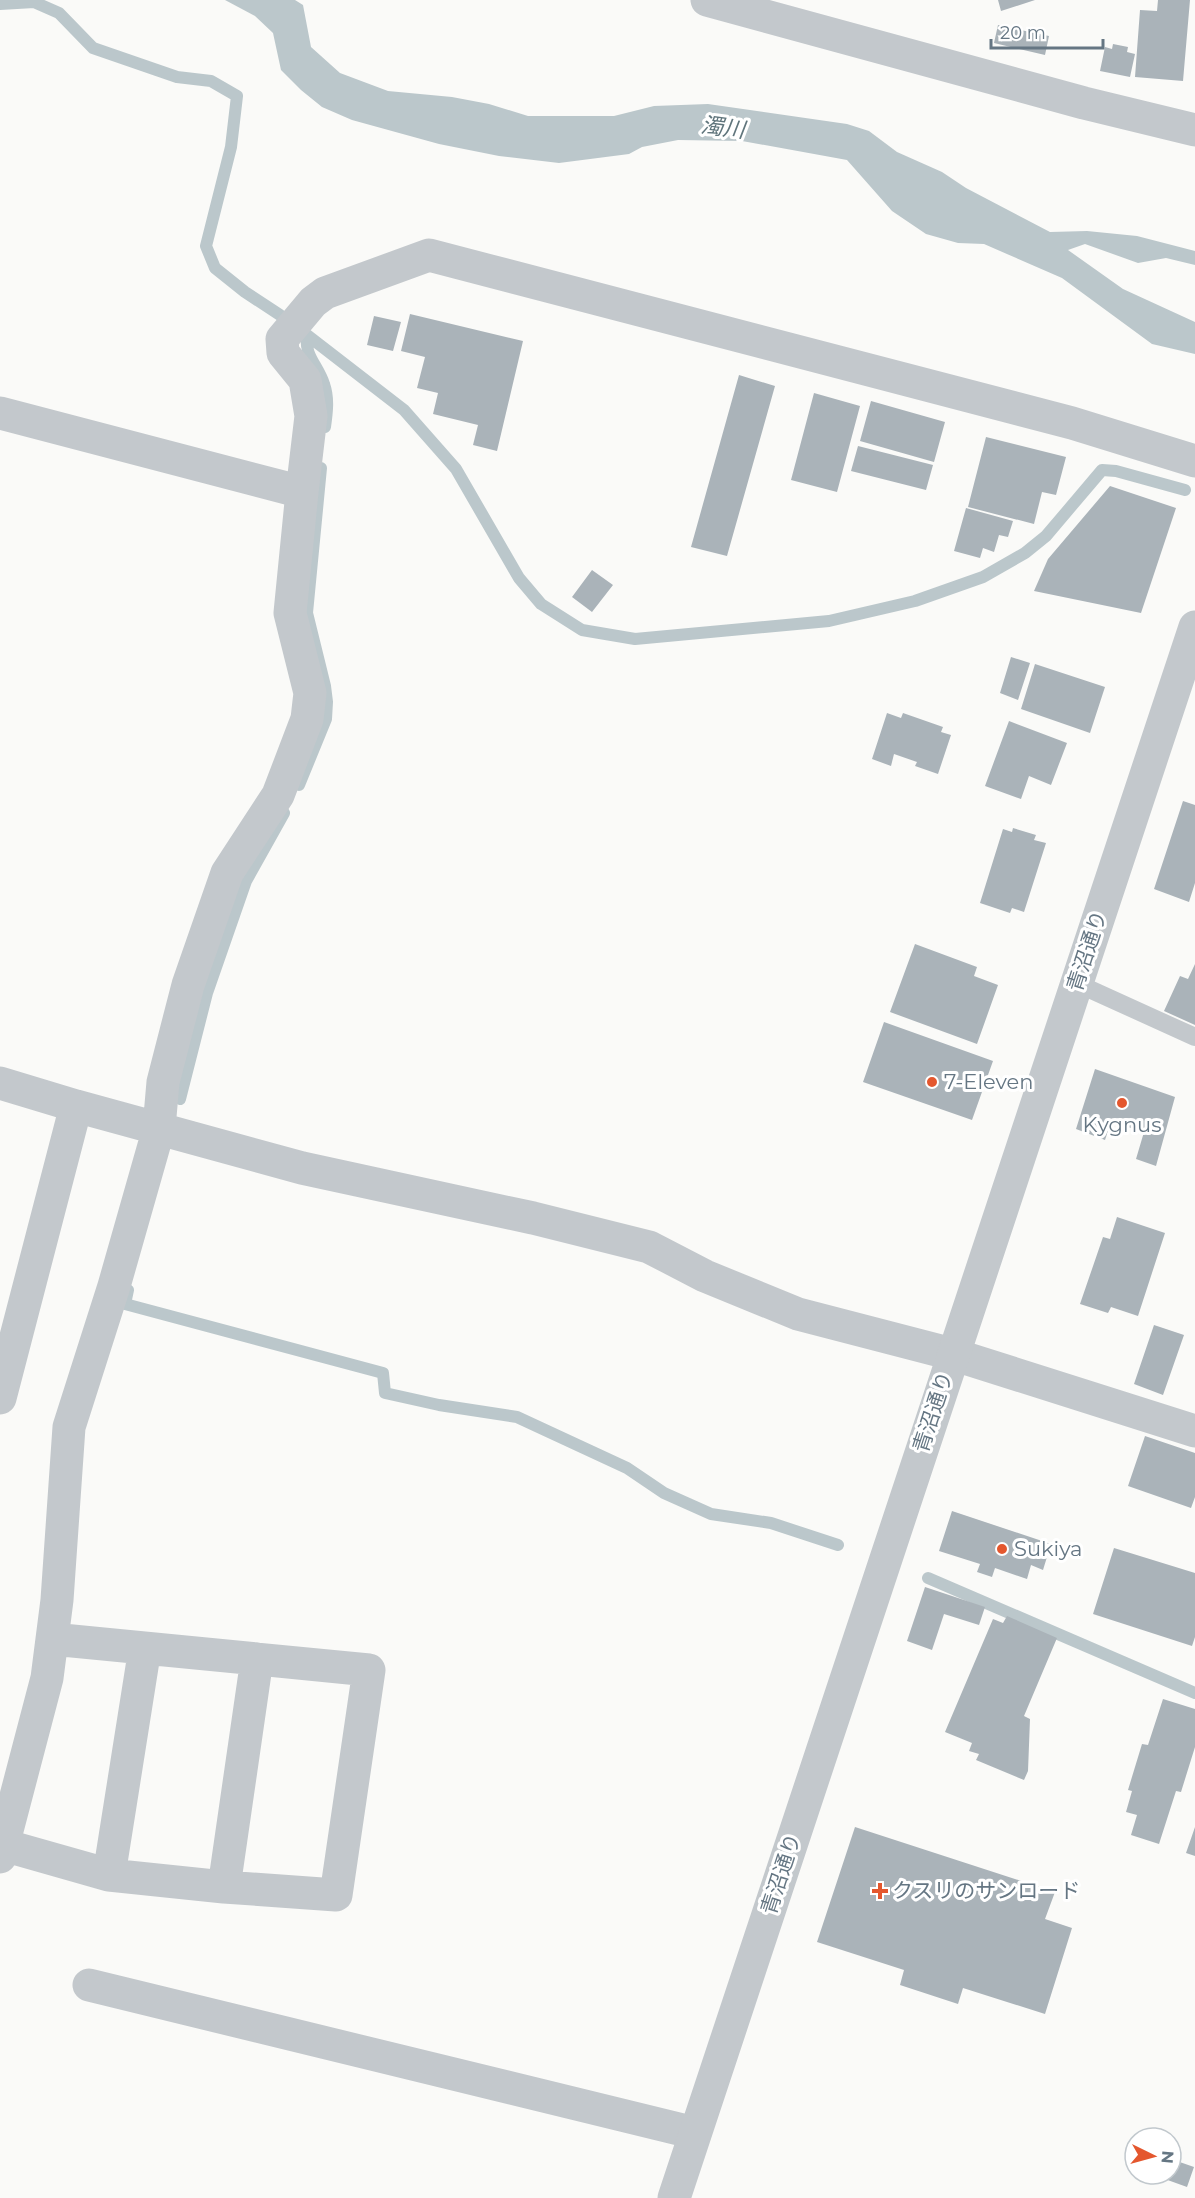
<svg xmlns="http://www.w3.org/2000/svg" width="1195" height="2198" font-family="Montserrat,'Noto Sans JP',sans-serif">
<rect width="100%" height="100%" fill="#fafaf8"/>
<path fill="#bbc7cb" d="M225,0H295L303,5L311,47L340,73L388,91L452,97L489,104L528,116H614L654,106L708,104L847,124L869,131L897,152L942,172L966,188L1050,232L1087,231L1137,236L1195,251V265L1166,258L1138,263L1085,244L1068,250L1123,289L1195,322V354L1152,344L1062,278L984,244L958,243L926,234L892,211L847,160L742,141L678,140L642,147L629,154L559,163L499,156L439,144L352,120L322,107L301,90L281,70L273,33L255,16Z"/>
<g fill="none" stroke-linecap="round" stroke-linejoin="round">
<path stroke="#bbc7cb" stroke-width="12" d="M0,4L34,2L59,13L93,48L177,77L211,81L237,96L231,147L206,246L215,268L245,292L280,315
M307,335L404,410L456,469L519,578L541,604L582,630L635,639L829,621L915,601L983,577L1025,553L1046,536L1102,470L1116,471L1185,490
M307,335C304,356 318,365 324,384C329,398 327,413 325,427
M299,785L326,719L327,702L325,686L307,613L321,468
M180,1099L207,993L246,881L284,813
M128,1290L125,1304L383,1373L385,1393L439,1405L517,1417L627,1468L664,1493L711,1514L771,1523L838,1545
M928,1578L1195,1693"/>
</g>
<path fill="#aab3b9" d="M998,0H1035L1001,11Z
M1158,0H1190L1183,81L1135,77L1140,10L1157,11Z
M998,25L1049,36L1045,55L994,43Z
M1113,44L1128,47L1127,52L1135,54L1130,77L1100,71L1105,47L1112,49Z
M410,314L523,341L497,451L473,445L478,425L433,414L438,393L417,388L425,357L401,351Z
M374,316L401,322L393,351L367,345Z
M739,375L775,386L727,556L691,547Z
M814,393L860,406L837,492L791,480Z
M871,401L945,422L934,462L860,441Z
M986,437L1066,457L1056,495L1042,492L1034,524L968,507Z
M858,446L933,465L926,490L851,471Z
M1110,486L1176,508L1141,613L1034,591L1048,559Z
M966,508L1013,521L1008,537L999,535L994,552L983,548L980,558L954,551Z
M592,570L613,585L592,612L572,597Z
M1011,657L1030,663L1018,700L1000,693Z
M1035,664L1105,687L1090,733L1021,709Z
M887,713L901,718L903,713L943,727L941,732L951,735L938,774L915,766L917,762L894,754L891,766L872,759Z
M1009,721L1067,743L1051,785L1029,776L1021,799L985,786Z
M1183,801L1195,805V883L1189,902L1154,889Z
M1013,828L1036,835L1034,840L1046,843L1024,912L1012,908L1010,913L980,903L1003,829L1012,832Z
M915,944L977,967L974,976L998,985L977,1044L890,1012Z
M1195,964V1025L1164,1011L1180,976L1188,979Z
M884,1022L993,1061L972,1120L863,1082Z
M1095,1069L1175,1097L1156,1166L1136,1159L1144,1132L1111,1122L1105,1140L1076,1129Z
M1117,1217L1165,1233L1138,1316L1111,1307L1108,1313L1080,1304L1103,1237L1110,1239Z
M1154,1325L1184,1335L1163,1395L1134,1384Z
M1145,1436L1195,1453V1497L1191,1508L1128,1486Z
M952,1511L1051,1544L1043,1570L1031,1565L1027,1579L995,1568L992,1577L977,1572L980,1564L939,1551Z
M1114,1548L1195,1573V1637L1192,1646L1093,1614Z
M925,1587L985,1607L979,1625L944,1614L932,1650L907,1641Z
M1007,1616L1057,1638L1024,1716L1030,1719L1028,1771L1024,1780L976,1760L979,1754L969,1751L972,1743L945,1732L993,1619L1003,1623Z
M1163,1699L1195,1709V1747L1181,1792L1176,1791L1159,1844L1131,1835L1137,1815L1126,1812L1132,1791L1128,1790L1142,1744L1148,1745Z
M855,1827L1055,1892L1045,1919L1072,1928L1045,2014L963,1988L958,2004L900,1985L904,1970L817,1942Z
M1195,1827V1856L1186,1853Z
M1171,2159L1194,2167L1187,2187L1162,2178L1164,2174H1171Z"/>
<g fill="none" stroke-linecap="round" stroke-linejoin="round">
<path stroke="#c3c8cc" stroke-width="18" d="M1076,983L1195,1037"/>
<path stroke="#c3c8cc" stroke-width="33" d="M707,0L1084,103L1195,130
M0,413L302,492L311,416L305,380L283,353L282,339L313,302L325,293L429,255L1072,423L1195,461
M0,1083L76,1106L302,1168L533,1218L649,1247L705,1276L798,1314L952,1354L1195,1431
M0,1398L76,1106
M3,1845L109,1875L224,1887L336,1895L369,1670L52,1639
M0,1857L47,1678L57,1600L69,1427L114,1286L159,1128L163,1082L188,985L227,873L278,795L307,719L310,693L290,613L302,492
M109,1875L145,1648
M224,1887L257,1659
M89,1985L695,2133"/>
<path stroke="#c3c8cc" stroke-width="33" d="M674,2198L1195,627"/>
</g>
<g fill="#e4572e" stroke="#fff" stroke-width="2">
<circle cx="932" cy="1082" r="6"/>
<circle cx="1122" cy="1103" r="6"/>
<circle cx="1002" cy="1549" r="6"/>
<path d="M877 1882h6v6h6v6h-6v6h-6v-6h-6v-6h6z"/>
</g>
<g text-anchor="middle" stroke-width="6" stroke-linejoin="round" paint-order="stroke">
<g font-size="21" fill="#657683" stroke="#fff">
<text transform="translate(1087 951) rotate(-72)" y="7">青沼通り</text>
<text transform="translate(933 1412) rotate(-72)" y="7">青沼通り</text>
<text transform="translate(781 1874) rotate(-72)" y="7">青沼通り</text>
</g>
<g font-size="21" fill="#657683" stroke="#fff" text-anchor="start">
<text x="944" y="1089">7-Eleven</text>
<text x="1122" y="1132" text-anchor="middle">Kygnus</text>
<text x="1014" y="1556">Sukiya</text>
<text x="892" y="1898">クスリのサンロード</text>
</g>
<g font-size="22" font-style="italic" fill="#60757c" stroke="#fff">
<text transform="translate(723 127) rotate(7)" y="8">濁川</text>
</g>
</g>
<g transform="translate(1153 2156) rotate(95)"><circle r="28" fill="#ffffff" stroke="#c1c8cd" stroke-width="1.5"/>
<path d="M0-4.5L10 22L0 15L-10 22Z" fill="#e4572e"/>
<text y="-9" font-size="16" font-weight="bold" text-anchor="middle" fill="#657683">N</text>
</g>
<path d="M991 39v9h112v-9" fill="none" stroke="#657683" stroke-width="3"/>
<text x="1000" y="39" font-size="18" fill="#657683" stroke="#ffffff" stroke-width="4.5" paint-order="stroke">20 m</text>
</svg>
